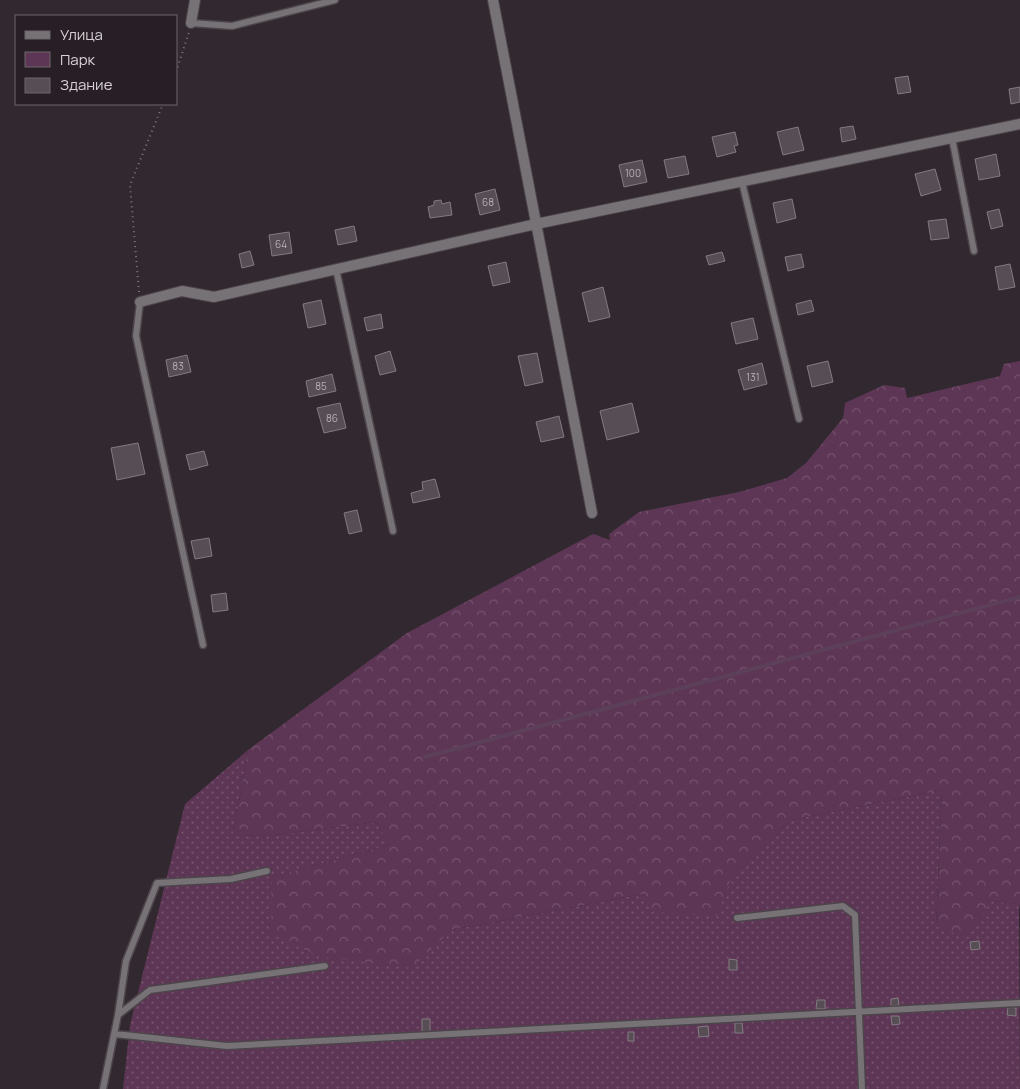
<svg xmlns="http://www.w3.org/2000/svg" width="1020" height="1089" font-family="Manrope,sans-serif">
<defs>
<pattern id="green-dots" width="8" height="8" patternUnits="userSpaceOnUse" patternTransform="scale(1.25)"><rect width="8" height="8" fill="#5e3655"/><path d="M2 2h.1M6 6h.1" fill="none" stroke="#74526d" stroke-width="1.8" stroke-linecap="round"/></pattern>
<pattern id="forest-crowns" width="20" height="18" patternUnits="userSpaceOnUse" patternTransform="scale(1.25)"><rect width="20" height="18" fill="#5e3655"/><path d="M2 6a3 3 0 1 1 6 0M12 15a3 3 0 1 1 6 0" fill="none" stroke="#74526d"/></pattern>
</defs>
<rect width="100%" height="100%" fill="#31292f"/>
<path fill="url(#green-dots)" d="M248,750L233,836L274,835L377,822L389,845L272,877L411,968L451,930L642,894L729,881L791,820L942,790L936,926L991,901L1019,904L1020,1089H123L130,1025L185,804Z"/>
<path fill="url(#forest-crowns)" d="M1020,361V910L1019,904L991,901L967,938L936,926L942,790L791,820L730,881L717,916L652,912L642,894L451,930L412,968L321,957L271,934L272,877L389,845L377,822L274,835L233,836L248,750L407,633L593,534L610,540L609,534L639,512L739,492L787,478L806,463L843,418L845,403L884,385L905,388L907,398L1000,376L1004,364Z"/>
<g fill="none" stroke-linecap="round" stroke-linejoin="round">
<path stroke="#5c3f58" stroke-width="4" d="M425,757L1020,597"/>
</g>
<path fill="#574e55" stroke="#847a82" d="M908,76L911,92L898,94L895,78Z
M1020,87V102L1011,104L1009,89Z
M853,126L856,139L842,142L840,128Z
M798,127L804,150L783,155L777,132Z
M735,132L738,145L734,146L736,152L717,157L712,137Z
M996,154L1000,176L979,180L975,159Z
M685,156L689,174L668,178L664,160Z
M642,160L647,182L624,187L619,165Z
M935,169L941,190L921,196L915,174Z
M495,189L500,210L480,215L475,194Z
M792,199L796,218L777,223L773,203Z
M441,200L442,204L450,202L452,215L430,218L428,207L434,205V201Z
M999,209L1003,226L991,229L987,212Z
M946,219L949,238L931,240L928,221Z
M354,226L357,241L338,245L335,230Z
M289,232L292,253L272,256L269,235Z
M250,251L254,265L242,268L239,254Z
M722,252L725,261L709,265L706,256Z
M801,254L804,267L788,271L785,257Z
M506,262L510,282L493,286L488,266Z
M1010,264L1015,287L999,290L995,267Z
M603,287L610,317L589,322L582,293Z
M321,300L326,324L308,328L303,304Z
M811,300L814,311L798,315L796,304Z
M381,314L383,328L367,331L364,318Z
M753,318L758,339L736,344L731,323Z
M390,351L396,371L380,375L375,356Z
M537,353L543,382L525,386L518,356Z
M187,355L191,372L169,377L166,360Z
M828,361L833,382L812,387L807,366Z
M762,363L767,384L744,390L738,370Z
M332,374L336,391L309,397L306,381Z
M340,403L346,428L324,433L317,408Z
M632,403L639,432L607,440L600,411Z
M559,416L564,437L541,442L536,422Z
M138,443L145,474L117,480L111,448Z
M204,451L208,465L190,470L186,455Z
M435,479L440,497L413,503L411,493L423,490L422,482Z
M357,510L362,531L349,534L344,513Z
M209,538L212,556L195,559L191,541Z
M226,593L228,610L213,612L211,595Z
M979,941L980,949L971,950L970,942Z
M729,959L737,960V970H729Z
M898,998L899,1005L891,1006V999Z
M817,1000H825V1009H816Z
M1008,1007L1016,1008V1016L1007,1015Z
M891,1016H899L900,1024L892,1025Z
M422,1019H430V1032H422Z
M735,1023H742L743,1033H735Z
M708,1026L709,1036L699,1037L698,1027Z
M628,1032H634V1041H628Z"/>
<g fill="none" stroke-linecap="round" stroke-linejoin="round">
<g stroke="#4c444a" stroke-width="9">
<path id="service" d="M191,23L232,26L335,0
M952,138L974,251
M742,182L799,419
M336,269L393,531
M140,302L136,336L203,645
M737,918L843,906L855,915L862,1089
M118,1015L150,990L325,966
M115,1034L227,1046L1020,1003
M103,1089L118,1015L126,961L157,883L231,879L267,871"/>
</g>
<g stroke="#4c444a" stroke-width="12">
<path id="minor" d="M493,0L592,513
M191,23L195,0
M140,302L182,291L214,297L536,224L1020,124"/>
</g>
<path stroke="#80787e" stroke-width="2" stroke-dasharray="1 4" stroke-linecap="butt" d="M176,72L189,32
M139,292L130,185L163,104"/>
<use href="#service" stroke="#777276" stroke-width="6"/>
<use href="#minor" stroke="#777276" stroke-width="10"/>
</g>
<g text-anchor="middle" stroke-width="4" stroke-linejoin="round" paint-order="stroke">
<g font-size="10" fill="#b7b0b5">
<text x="633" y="177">100</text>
<text x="488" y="206">68</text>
<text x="281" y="248">64</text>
<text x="178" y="370">83</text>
<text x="753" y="381">131</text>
<text x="321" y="390">85</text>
<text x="332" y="422">86</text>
</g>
</g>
<rect x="15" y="15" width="162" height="90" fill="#271f25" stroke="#6d666b"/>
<rect x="25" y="31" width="25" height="8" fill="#777276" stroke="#6d666b"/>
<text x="60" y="40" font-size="15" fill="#d7d1d5">Улица</text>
<rect x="25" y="52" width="25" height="15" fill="#5e3655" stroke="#6d666b"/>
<text x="60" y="65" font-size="15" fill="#d7d1d5">Парк</text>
<rect x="25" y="78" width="25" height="15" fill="#574e55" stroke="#6d666b"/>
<text x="60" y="90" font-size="15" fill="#d7d1d5">Здание</text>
</svg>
